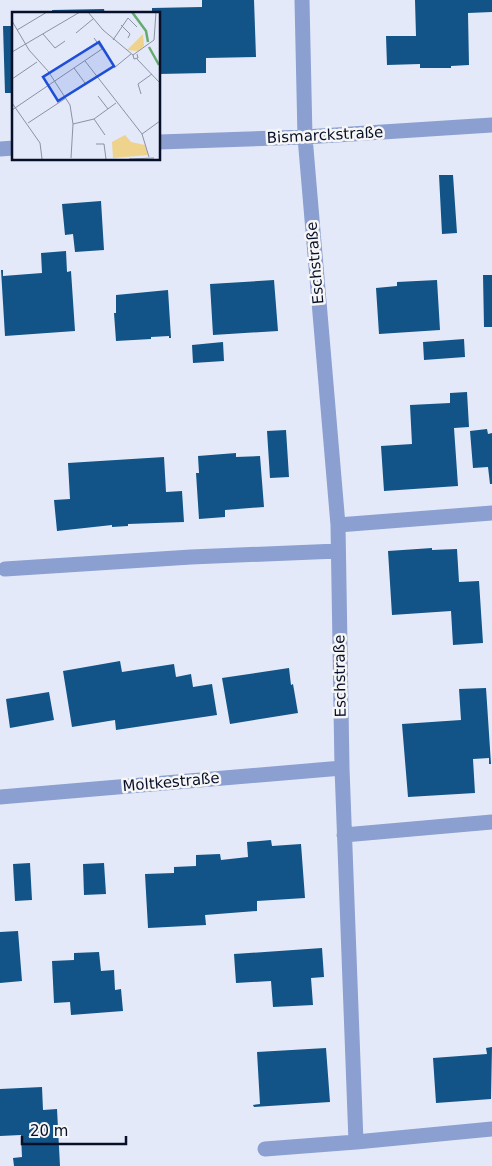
<svg xmlns="http://www.w3.org/2000/svg" width="492" height="1166" font-family="'DejaVu Sans',sans-serif">
<rect width="100%" height="100%" fill="#e3e9f8"/>
<path fill="#125487" d="M202,0H254L256,57L206,58V73L159,74V14H152V8L202,7Z
M415,0H492V12L468,13L469,65L451,66V68H420V64L387,65L386,36H416Z
M104,9L105,14H53L52,10Z
M3,26H14V93H5Z
M439,175H453L457,233L442,234Z
M101,201L104,250L75,252L73,234L65,235L62,204Z
M66,251L67,272L71,271L75,331L5,336L1,270H3V276L42,273L41,253Z
M483,275H492V327H484Z
M274,280L278,331L213,335L210,284Z
M437,280L440,330L379,334L376,288L397,286V282Z
M168,290L171,338H169V336L151,337V339L116,341L114,313H116V295Z
M464,339L465,357L424,360L423,342Z
M223,342L224,361L193,363L192,345Z
M467,392L469,427L454,428L458,486L384,491L381,446L412,444L410,405L450,403V393Z
M487,429L488,434L492,433V484H490L488,467L473,468L470,431Z
M286,430L289,477L270,478L267,431Z
M236,453V457L260,456L264,507L225,510V517L199,519L196,473H199L198,456Z
M164,457L166,492L182,491L184,522L128,524V526L112,527V525L57,531L54,500L70,499L68,463Z
M432,548V550L457,549L459,582L479,581L483,643L453,645L451,611L392,615L388,551Z
M120,661L122,672L174,664L176,677L191,674L193,687L212,684L217,715L116,730L115,720L72,727L63,671Z
M289,668L291,685L293,684L298,713L230,724L222,678Z
M486,688L491,764H489V758L473,759L475,793L408,797L402,724L461,720L459,689Z
M49,692L54,720L10,728L6,699Z
M271,840L272,846L301,844L305,898L257,901V911L205,915L206,925L148,928L145,874L174,873V867L196,866V855L220,854L221,860L248,857L247,842Z
M30,863L32,900L15,901L13,864Z
M104,863L106,894L84,895L83,864Z
M18,931L22,981L0,983V932Z
M322,948L324,977L311,978L313,1005L273,1007L271,981L236,983L234,954Z
M99,952L101,971L114,970L115,990L121,989L123,1011L71,1015L70,1002L54,1003L52,961L74,960V953Z
M492,1047L491,1099L436,1103L433,1058L487,1054L486,1048Z
M326,1048L330,1102L254,1107L253,1105L260,1104L257,1052Z
M42,1087L43,1110L57,1109L60,1166H14L13,1158L22,1157L21,1135L0,1136V1089Z"/>
<g fill="none" stroke-linecap="round" stroke-linejoin="round">
<path stroke="#8b9fd1" stroke-width="15" d="M302,0L305,137L338,525L342,768L356,1142L492,1129
M159,142L305,137L492,125
M0,149L14,148
M338,525L492,513
M5,569L191,557L338,551
M0,797L342,768
M344,835L492,822
M265,1149L356,1142"/>
</g>
<g text-anchor="middle" stroke-width="5" stroke-linejoin="round" paint-order="stroke">
<g font-size="15" fill="#081029" stroke="#f6f6f6">
<text transform="translate(325 135) rotate(-3)" y="5">Bismarckstraße</text>
<text transform="translate(315 263) rotate(-95)" y="5">Eschstraße</text>
<text transform="translate(340 676) rotate(-91)" y="5">Eschstraße</text>
<text transform="translate(171 782) rotate(-5)" y="5">Moltkestraße</text>
</g>
</g>
<g transform="translate(12 12)">
<rect width="148" height="148" fill="#e3e9f8"/>
<path d="M131,22L132,34L126,39L115,38ZM113,123L119,130L133,133L136,143L101,146L100,130Z" fill="#efd28b"/>
<path fill="none" stroke="#67aa70" stroke-width="2.5" d="M120,0L134,19L136,30M137,35L147,53"/>
<path fill="none" stroke="#8b92a5" stroke-width="1" d="M76,0L91,18L121,43M0,9L17,38L36,59L58,93L61,112L59,146M109,13L118,22L116,26M5,18L35,0M64,21L81,7M31,22L43,36L53,29M101,28L116,6L125,15M0,40L68,0M125,42L126,46L122,47L121,43L142,28L144,0M125,47L148,71M73,49L130,122L137,145M62,56L73,71M102,56L119,42M0,67L25,50M129,82L126,72L140,62M86,84L96,97M0,91L28,131L30,147M0,98L90,37L82,26M82,107L93,123M16,111L54,86M61,112L82,107L104,91M130,122L148,109M84,132H92L94,147M117,147L142,146"/>
<path fill="#1d4ed8" fill-opacity="0.15" stroke="#1d4ed8" stroke-width="2.5" d="M87,30L102,54L46,89L31,65Z"/>
<rect width="148" height="148" fill="none" stroke="#081029" stroke-width="2.5"/>
</g>
<path d="M22 1136v8h104v-8" fill="none" stroke="#081029" stroke-width="2.5"/>
<text x="30" y="1136" font-size="15" fill="#081029" stroke="#f6f6f6" stroke-width="4" paint-order="stroke">20 m</text>
</svg>
